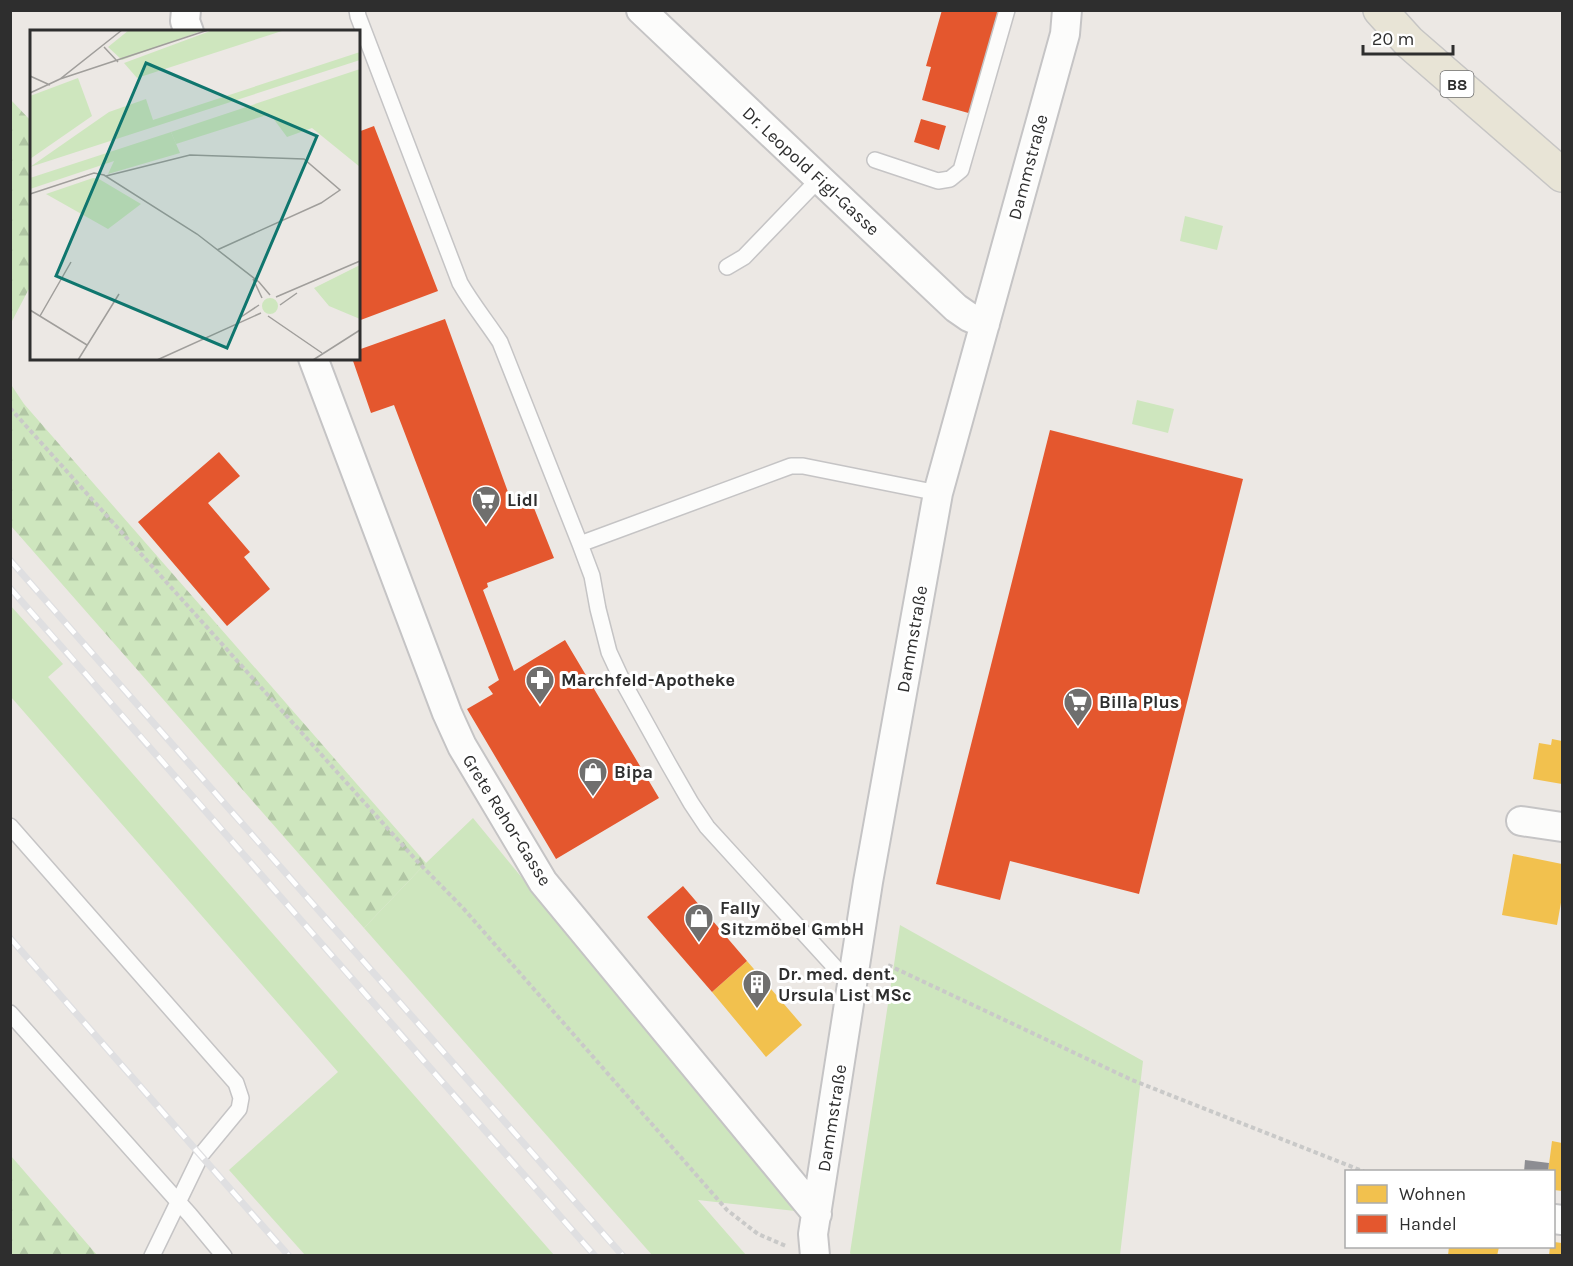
<svg xmlns="http://www.w3.org/2000/svg" width="1573" height="1266" font-family="Karla,sans-serif">
<defs>
<pattern id="forest-firs" width="22" height="20" patternUnits="userSpaceOnUse" patternTransform="scale(1.5)"><rect width="22" height="20" fill="#cee6be"/><path d="M5 1l3.5 6h-7zM16 11l3.5 6h-7z" fill="#b1c6a4"/></pattern>
</defs>
<rect width="100%" height="100%" fill="#ece8e4"/>
<path fill="#cee6be" d="M1185,216L1223,226L1217,250L1180,241Z
M1137,400L1174,409L1168,433L1132,424Z
M10,605L63,664L48,677L554,1255H305L229,1170L338,1072L11,697Z
M473,818L795,1211L698,1200L746,1255H652L364,928L426,863Z
M900,925L1143,1061L1120,1255H851L850,1253Z"/>
<path fill="url(#forest-firs)" d="M10,99L32,122L31,285L11,323Z
M10,383L24,404L426,863L364,928L11,526Z
M10,1156H11L97,1255H11Z"/>
<path fill="#f2c14e" d="M1552,739L1562,741V784L1533,779L1539,743L1551,745Z
M1513,854L1562,864V897L1557,925L1502,915Z
M747,961L802,1025L766,1057L712,992Z
M1552,1141L1562,1143V1191L1554,1190V1172H1548Z
M1554,1242L1562,1243V1256H1549L1550,1246H1554Z
M1449,1246H1496L1499,1247L1497,1256H1448Z"/>
<path fill="#e4572e" d="M942,10H1002L972,114L922,100L931,67L926,66Z
M921,119L946,126L939,150L914,142Z
M374,126L438,291L358,321V132Z
M445,319L512,503L530,498L554,558L487,583L488,587L483,590L514,671L565,640L659,798L556,859L467,709L493,694L488,687L499,680L394,405L371,413L352,358H358V350Z
M1050,430L1243,479L1139,894L1010,861L1000,900L936,884Z
M219,452L240,476L208,503L250,552L244,557L270,589L227,626L138,522Z
M683,886L747,961L712,992L647,917Z"/>
<path fill="#8d8d92" d="M1525,1160L1549,1163L1548,1172H1524Z"/>
<g fill="none" stroke-linecap="round" stroke-linejoin="round">
<g stroke="#c5c4c5" stroke-width="18">
<path id="service" d="M357,10L358,16L460,283C472,304 487,322 500,342L580,544L592,576L598,609L609,652L622,680L668,763L691,803L707,827L852,986
M875,160L938,181L950,179L961,170L1007,10
M727,267L744,257L819,179
M580,544L791,466H803L938,493
M10,826L236,1083L241,1098L239,1109L201,1155L152,1256
M10,1013L190,1215L224,1256"/>
</g>
<g stroke="#c5c4c5" stroke-width="32">
<path id="minor" d="M186,10L185,21L189,32
M641,10L956,308L969,317L985,324
M313,358L447,713L462,746L543,882L817,1214
M1521,821L1562,827
M1554,1219L1562,1220
M815,1256L813,1234L868,882L938,493L1065,34L1067,10"/>
</g>
<g stroke="#c6c5c4" stroke-width="36">
<path id="primary" d="M1380,10L1409,42L1562,175"/>
</g>
<path stroke="#c9c9c8" stroke-width="4" stroke-dasharray="4.5 3" stroke-linecap="butt" d="M10,408L416,860L463,908L727,1210L758,1234L786,1246
M888,965L1132,1080L1365,1172"/>
<use href="#service" stroke="#fcfcfb" stroke-width="15"/>
<use href="#minor" stroke="#fcfcfb" stroke-width="28"/>
<use href="#primary" stroke="#e8e4d6" stroke-width="33"/>
<g stroke="#dfdfe1" stroke-width="7">
<path id="rail" d="M10,560L623,1256
M10,588C206,810 399,1034 595,1256
M10,938L289,1256"/>
</g>
<use href="#rail" stroke="#fff" stroke-width="4.5" stroke-dasharray="14" stroke-linecap="butt"/>
</g>
<defs>
<g id="supermarket-pin" transform="scale(1.5)"><path d="M0 17L-7.5 6A9.5 9.5 0 1 1 7.5 6Z" fill="#706f6e" stroke="#fff"/><path d="M-6-5.5h2.5l.6 2H6L4.5 2H-2.5L-4.4-4H-6ZM-1.5 3.2a1.3 1.3 0 1 0 .1 0ZM3 3.2a1.3 1.3 0 1 0 .1 0Z" fill="#fff"/></g>
<g id="pharmacy-pin" transform="scale(1.5)"><path d="M0 17L-7.5 6A9.5 9.5 0 1 1 7.5 6Z" fill="#706f6e" stroke="#fff"/><path d="M-2-6h4v4h4v4h-4v4h-4v-4h-4v-4h4Z" fill="#fff"/></g>
<g id="shop-pin" transform="scale(1.5)"><path d="M0 17L-7.5 6A9.5 9.5 0 1 1 7.5 6Z" fill="#706f6e" stroke="#fff"/><path d="M-5-2.5h2.3a2.7 3.5 0 0 1 5.4 0H5L5.5 6h-11ZM-1.5-2.5h3a1.5 2.3 0 0 0-3 0Z" fill="#fff"/></g>
<g id="building-pin" transform="scale(1.5)"><path d="M0 17L-7.5 6A9.5 9.5 0 1 1 7.5 6Z" fill="#706f6e" stroke="#fff"/><path d="M-4-6H4V6H1V3H-1V6H-4ZM-2.5-4.3h1.7v1.8h-1.7ZM.8-4.3h1.7v1.8H.8ZM-2.5-1h1.7V.8h-1.7ZM.8-1h1.7V.8H.8Z" fill="#fff"/></g>
</defs>
<g fill-rule="evenodd">
<use href="#supermarket-pin" x="486" y="500"/>
<use href="#pharmacy-pin" x="540" y="680"/>
<use href="#supermarket-pin" x="1078" y="702"/>
<use href="#shop-pin" x="593" y="772"/>
<use href="#shop-pin" x="699" y="918"/>
<use href="#building-pin" x="757" y="984"/>
</g>
<g text-anchor="middle" stroke-width="6" stroke-linejoin="round" paint-order="stroke">
<rect fill="#fff" stroke="#6d6d6d" stroke-width="1.5" x="1440.5" y="71" width="33" height="26" rx="4.5"/>
<g font-size="16" font-weight="bold" fill="#2e2e2e">
<text x="1457" y="90">B8</text>
</g>
<g font-size="18" fill="#2e2e2e" stroke="#fff">
<text transform="translate(1028 167) rotate(-75)" y="6">Dammstraße</text>
<text transform="translate(811 171) rotate(43)" y="6">Dr. Leopold Figl-Gasse</text>
<text transform="translate(912 639) rotate(-80)" y="6">Dammstraße</text>
<text transform="translate(507 820) rotate(58)" y="6">Grete Rehor-Gasse</text>
<text transform="translate(832 1118) rotate(-81)" y="6">Dammstraße</text>
</g>
<g font-size="18" font-weight="bold" fill="#2e2e2e" stroke="#fff" text-anchor="start">
<text x="507" y="506">Lidl</text>
<text x="561" y="686">Marchfeld-Apotheke</text>
<text x="1099" y="708">Billa Plus</text>
<text x="614" y="778">Bipa</text>
<text x="720" y="914">Fally<tspan x="720" dy="21">Sitzmöbel GmbH</tspan></text>
<text x="778" y="980">Dr. med. dent.<tspan x="778" dy="21">Ursula List MSc</tspan></text>
</g>
</g>
<g transform="translate(30 30)">
<rect width="330" height="330" fill="#ece8e4"/>
<path d="M330,22V30L0,137L79,82L116,69L123,90ZM48,48L62,86L0,129V66ZM141,102L150,123L78,144L84,131L0,159V148ZM63,148L69,149L111,174L78,199L16,164ZM330,235V289L299,276L284,258ZM232 276a8 8 0 1 1 16 0a8 8 0 1 1-16 0Z" fill="#cee6be"/>
<path d="M99,0H174L92,30L78,17ZM183,0H255L107,48L94,33ZM330,39V137L282,98L257,107L240,84L146,114L141,102Z" fill="#cee6be"/>
<path fill="none" stroke="#a09e9b" stroke-width="1.5" d="M74,17L88,32M0,46L20,55M30,49L178,0M0,63L30,49L92,0M76,146L160,125L274,129L310,160L291,173L187,220M0,164L64,143L74,145L167,204L229,252L240,265M223,249L232,268M246,267L330,231M250,275L267,263M0,280L57,315M10,286L41,232M238,286L292,323M211,287L229,275M48,330L89,264M127,330L231,283M283,330L330,300"/>
<path fill="#0f766e" fill-opacity="0.15" stroke="#0f766e" stroke-width="3" d="M116,33L287,106L197,318L26,246Z"/>
<rect width="330" height="330" fill="none" stroke="#2e2e2e" stroke-width="3"/>
</g>
<rect width="1573" height="1266" fill="none" stroke="#2e2e2e" stroke-width="24"/>
<rect x="1345" y="1170" width="210" height="78" fill="#ffffff" stroke="#ababab" stroke-width="1.5"/>
<rect x="1357" y="1185" width="30" height="18" fill="#f2c14e" stroke="#ababab" stroke-width="1.5"/>
<text x="1399" y="1200" font-size="18" fill="#2e2e2e">Wohnen</text>
<rect x="1357" y="1215" width="30" height="18" fill="#e4572e" stroke="#ababab" stroke-width="1.5"/>
<text x="1399" y="1230" font-size="18" fill="#2e2e2e">Handel</text>
<path d="M1363 45v9h90v-9" fill="none" stroke="#2e2e2e" stroke-width="3"/>
<text x="1372" y="45" font-size="18" fill="#2e2e2e" stroke="#ffffff" stroke-width="4.5" paint-order="stroke">20 m</text>
</svg>
